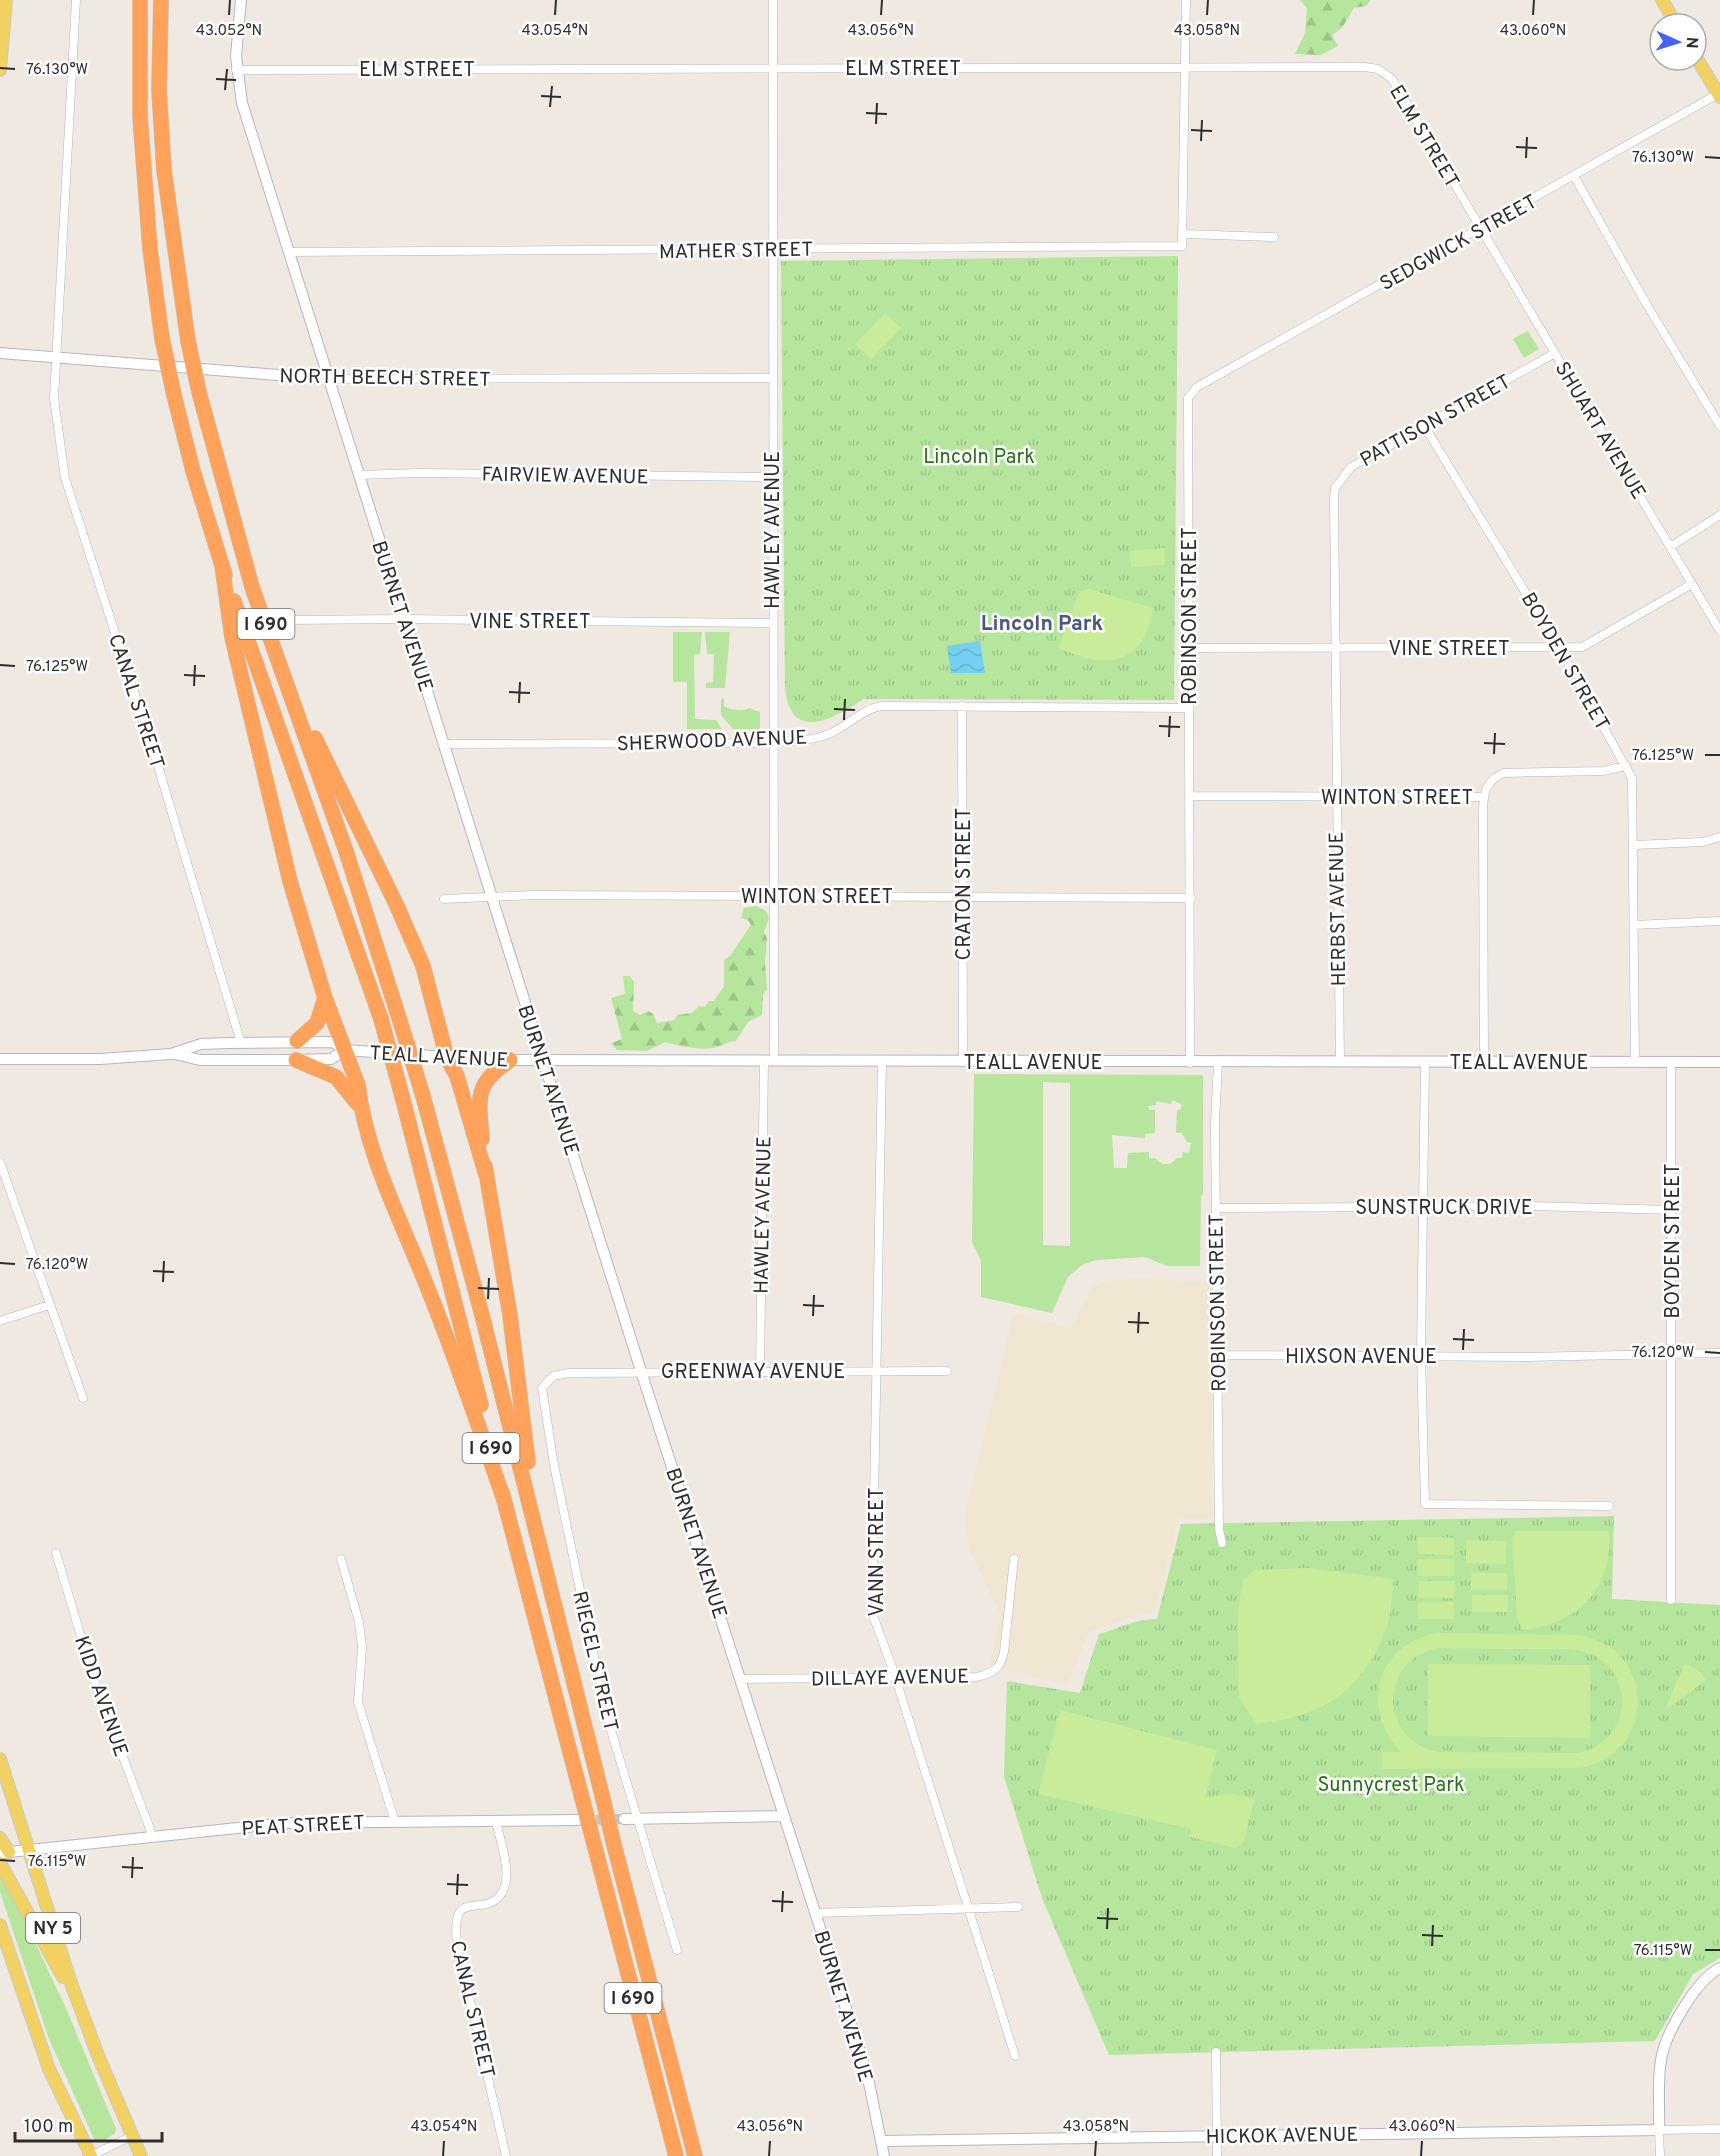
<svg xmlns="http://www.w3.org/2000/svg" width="1720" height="2156" font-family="Overpass,sans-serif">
<defs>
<pattern id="forest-firs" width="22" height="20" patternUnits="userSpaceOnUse" patternTransform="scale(1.5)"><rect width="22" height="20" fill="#b6e59e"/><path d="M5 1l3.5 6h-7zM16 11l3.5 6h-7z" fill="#9dc588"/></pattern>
<pattern id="park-tufts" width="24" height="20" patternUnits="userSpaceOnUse" patternTransform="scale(1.5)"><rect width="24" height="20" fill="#b6e59e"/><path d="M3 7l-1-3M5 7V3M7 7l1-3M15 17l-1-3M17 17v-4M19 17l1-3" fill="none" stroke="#9dc588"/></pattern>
<pattern id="water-waves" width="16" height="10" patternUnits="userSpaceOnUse" patternTransform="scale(1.5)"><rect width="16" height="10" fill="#75cff0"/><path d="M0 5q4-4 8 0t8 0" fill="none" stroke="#66b2ce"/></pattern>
</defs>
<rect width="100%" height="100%" fill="#efe9e1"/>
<path fill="#f0e6d1" d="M1116,1278L1212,1282V1518L1179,1519L1154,1611L1089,1631L1067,1685L989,1666L1001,1615L969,1549L965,1514L1014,1313L1071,1328L1093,1286Z"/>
<path fill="#b6e59e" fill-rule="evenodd" d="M1528,331L1539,349L1524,358L1513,339Z
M673,632H702L700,654L694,655L695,719L716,720L722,729H687V682H673Z
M705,632H730L725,688H706V683L713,682L714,654H707Z
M721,699H724V706C729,710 743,712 749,708L760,712V729H733L721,715Z
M974,1074L1203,1075V1195H1201L1200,1266H1167L1145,1257L1096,1260L1082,1265L1068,1277L1052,1313L981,1297V1261L972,1242ZM1043,1082L1070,1083V1246L1043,1245ZM1172,1100L1182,1105L1180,1110H1177L1176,1133H1182L1187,1142L1191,1143L1189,1153L1183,1152L1182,1158H1177L1170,1164H1162L1155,1158H1149V1152L1128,1153L1127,1168H1114L1112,1135L1145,1138V1134L1155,1133V1110H1149L1148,1106L1156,1105V1101L1171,1104Z
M0,1869L66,2008L116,2129L114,2134L101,2142L94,2139L49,2039L0,1892Z"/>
<path fill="url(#forest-firs)" d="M1300,0H1371L1366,6L1354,8L1342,28L1332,35L1338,46L1321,55L1295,54L1305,33L1307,8Z
M757,906L767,912L769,919L764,931L767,939L765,962L767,989L763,995L762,1015L748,1022L736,1041C727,1041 722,1047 713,1048C698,1050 679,1046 665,1042L647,1051L617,1050L611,1043L622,1039L611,998L625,994L623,976H630L634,982L633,1011L640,1015L648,1011L653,1014L657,1023L674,1020L677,1015L692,1013L699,1006L705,1007L709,1001H714L724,986V960L730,956L751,925L748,920L741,918L744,908Z"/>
<path fill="url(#park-tufts)" d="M1178,256L1174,700L864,699C833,719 790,744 785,687L781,261Z
M1614,1516L1612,1599L1720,1605V1958L1693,1974L1655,2041L1109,2055L1042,1898L1004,1777L1007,1681L1080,1693L1099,1634C1120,1628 1135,1619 1157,1619L1181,1524Z"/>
<path fill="#c9ec9a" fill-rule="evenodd" d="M885,313L901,328L871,359L855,344Z
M1164,548L1165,565L1131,567L1130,551Z
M1088,589L1153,608C1144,666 1107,670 1059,648L1079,592Z
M1516,1531H1609C1614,1588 1578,1625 1522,1630L1517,1617L1512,1537Z
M1418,1537L1454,1538V1555L1418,1554Z
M1466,1540L1506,1541V1564L1466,1563Z
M1418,1559H1454V1576H1418Z
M1307,1568L1394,1579C1391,1595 1392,1614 1386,1629C1362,1693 1321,1717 1256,1724L1239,1697L1238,1610L1243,1580L1255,1570Z
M1471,1573H1507V1590H1471Z
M1419,1581H1455L1454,1598H1418Z
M1472,1595H1508V1612H1472Z
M1418,1602H1454V1619H1418Z
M1439,1633L1581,1635L1599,1641L1616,1651L1628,1666L1636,1684L1638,1704L1635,1722L1627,1739L1614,1753L1598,1763L1580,1768L1382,1769V1752H1401C1358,1708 1377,1642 1439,1633ZM1440,1648C1473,1649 1505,1649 1537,1649C1554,1650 1572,1647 1588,1653C1613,1661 1628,1690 1620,1716C1614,1736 1598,1749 1578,1753L1439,1752C1377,1741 1378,1658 1440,1648Z
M1685,1663L1700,1672L1706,1680L1669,1708L1666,1706Z
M1428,1664L1590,1665V1738L1428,1736Z
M1060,1710L1217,1750L1205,1798C1224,1793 1236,1792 1254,1800L1244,1842L1235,1848L1190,1837L1191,1829L1038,1794Z"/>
<path fill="url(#water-waves)" d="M980,641L985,673H951L947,646Z"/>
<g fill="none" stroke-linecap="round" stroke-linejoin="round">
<path stroke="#c8c4bd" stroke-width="10" stroke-dasharray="10 5" stroke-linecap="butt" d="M581,1820L624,1819"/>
<g stroke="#b4b7c1" stroke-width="9">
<path id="street" d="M76,0L54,398L65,478L158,766L241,1043
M773,0L774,1060
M236,70L1365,67L1378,69L1392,79L1720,631
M1574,176L1647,305L1720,426
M1184,234L1274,237
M289,252L1182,246L1186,0
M328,379L771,378
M1425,427L1559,648L1632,778L1635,1062
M359,475L418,473L772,477
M1670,547L1720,515
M288,620L404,619L772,623
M1190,648L1582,647L1692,584
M962,706L963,1062
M443,744L756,743C779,741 810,743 831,733C849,725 863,709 881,706L1189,708
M1190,796L1484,797
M1634,845L1703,842L1720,837
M444,899L533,895L1191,898
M1634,925L1719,921
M882,1062L872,1613L892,1667L1015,2056
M1340,1062L1334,499L1335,488L1351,467L1555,353
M1425,1062L1421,1355L1425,1504L1609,1506
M1484,1062L1483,808C1484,790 1487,780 1504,773L1603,771L1626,766
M1190,1063L1188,398L1197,387L1718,94
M1218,1063L1215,1123L1219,1529L1222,1543
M0,1162L83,1398
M1216,1208L1532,1206L1672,1210
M0,1321L49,1305
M1217,1355L1526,1357L1720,1353
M760,1371L764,1060
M56,1553L94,1680L153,1837
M341,1559L359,1622L362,1647L358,1702L395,1822
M1671,1600V1062
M741,1679L977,1677C994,1672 1000,1670 1004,1652L1014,1559
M496,1821C500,1841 514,1876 501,1894C483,1920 450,1884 457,1944L506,2156
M815,1913L1018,1907
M677,1950L610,1727L598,1676L554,1465L542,1388L553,1376L569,1373L947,1371
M1216,2052L1217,2156
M90,2156L132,2136
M1660,2156L1659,2130L1720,2129"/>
</g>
<g stroke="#b4b7c1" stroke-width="12">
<path id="secondary" d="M241,0L236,56L242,103L641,1371L859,2049L869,2083L884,2156
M0,353L328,379
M175,1054L200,1060H296L331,1059L345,1050
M0,1059H100L171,1054L201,1044L228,1043L333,1042L345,1050L489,1060L1720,1062
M624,1819L784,1816
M0,1853L285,1823L578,1820
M881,2141L1659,2130C1660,2108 1657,2083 1661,2060C1665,2034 1696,1980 1720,1968"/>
</g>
<g stroke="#c9c9c9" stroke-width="14">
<path id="primary" d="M1662,0L1676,24
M1696,57L1720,97
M0,70L6,0
M0,1759L71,1983L99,2058L141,2156
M0,1838L9,1852
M0,1863L63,1977
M0,1925L49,2069L91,2156"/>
</g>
<g stroke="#c9c9c9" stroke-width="16">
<path id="highway" d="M140,0V116L150,249L162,338
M161,0L159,90L164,170L188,341
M173,391L193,471L225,575
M199,392L252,587L346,851L400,1021
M222,565L232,637L290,881L325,998L358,1085C366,1154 401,1220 426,1284C455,1355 479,1427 504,1500
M234,601L381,1019
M315,738L397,906L423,966L447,1058L457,1076L486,1175
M297,1041L317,1023L325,998
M296,1060L336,1077L357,1103
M402,1096L481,1405
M423,1096L482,1315L603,1799
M482,1139C479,1098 473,1085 510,1060
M485,1166L510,1315L528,1462
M502,1492L582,1798
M593,1840L676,2156
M613,1841L695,2156"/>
</g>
<use href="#street" stroke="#fff" stroke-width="8"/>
<use href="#secondary" stroke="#fff" stroke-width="10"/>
<use href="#primary" stroke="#f2d163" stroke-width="12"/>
<use href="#highway" stroke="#ffa35c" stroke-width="15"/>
<g stroke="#c9c9c9" stroke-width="16" stroke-linecap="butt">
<path id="highway-bridge" d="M162,338L173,391
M188,341L199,392
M381,1019L402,1096
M400,1021L423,1096
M582,1798L593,1840
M603,1799L613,1841"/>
</g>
<use href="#highway-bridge" stroke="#ffa35c" stroke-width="15"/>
</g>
<path fill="none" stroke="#2e2e2e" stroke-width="2" d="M229,15L230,0M555,15L556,0M881,15L882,0M1207,15L1208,0M1533,15L1534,0M0,68L15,69M216,79L236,80M225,90L227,69M541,96L561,97M550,107L552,86M866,113L887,114M876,124L877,103M1191,130L1212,131M1201,141L1202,120M1516,147L1537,148M1705,157L1720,158M1526,158L1527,137M0,665L15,666M184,675L205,676M194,686L195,665M509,692L530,693M519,703L520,682M834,709L855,710M844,720L845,699M1159,726L1180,727M1169,737L1170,716M1484,743L1505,744M1494,754L1495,733M1705,755H1720M0,1263L15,1264M153,1271L174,1272M163,1282L164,1261M478,1288L499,1289M488,1299L489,1278M803,1305L824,1306M813,1316L814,1295M1128,1322L1149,1323M1138,1333L1139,1312M1453,1339L1474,1340M1463,1350L1464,1329M1705,1352L1720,1353M0,1860L15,1861M122,1867L143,1868M132,1878L133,1857M447,1884L468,1885M457,1895L458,1874M772,1901L793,1902M782,1912L783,1891M1097,1918L1118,1919M1107,1929L1108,1908M1422,1935L1443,1936M1432,1946L1433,1925M1705,1950H1720M443,2156L444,2141M769,2156L770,2141M1095,2156L1096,2141M1421,2156L1422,2141"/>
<g text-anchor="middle" stroke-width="5" stroke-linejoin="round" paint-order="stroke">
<g fill="#fff" stroke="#6d6d6d" stroke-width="1.5">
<rect x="237.5" y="609" width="57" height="30" rx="4.5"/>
<rect x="462.5" y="1433" width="57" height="30" rx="4.5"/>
<rect x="26" y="1913" width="54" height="30" rx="4.5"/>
<rect x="604.5" y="1983" width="57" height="30" rx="4.5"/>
</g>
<g font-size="18" font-weight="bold" fill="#2e2e2e">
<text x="266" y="630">I 690</text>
<text x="491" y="1454">I 690</text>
<text x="53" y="1934">NY 5</text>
<text x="633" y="2004">I 690</text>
</g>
<g font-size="20" fill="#2e2e2e" stroke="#fff">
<text x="903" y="75">ELM STREET</text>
<text x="417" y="76">ELM STREET</text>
<text transform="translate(1425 136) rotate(59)" y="7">ELM STREET</text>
<text transform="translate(1458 242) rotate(-29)" y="7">SEDGWICK STREET</text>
<text transform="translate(736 250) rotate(-1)" y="7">MATHER STREET</text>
<text transform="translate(385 377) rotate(1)" y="7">NORTH BEECH STREET</text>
<text transform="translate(1435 420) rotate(-29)" y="7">PATTISON STREET</text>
<text transform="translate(1601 430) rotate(59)" y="7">SHUART AVENUE</text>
<text transform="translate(565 475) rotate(1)" y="7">FAIRVIEW AVENUE</text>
<text transform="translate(772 530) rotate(-90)" y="7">HAWLEY AVENUE</text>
<text transform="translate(403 616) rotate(72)" y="7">BURNET AVENUE</text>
<text transform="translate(1189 616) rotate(-90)" y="7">ROBINSON STREET</text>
<text x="530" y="628">VINE STREET</text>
<text x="1449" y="655">VINE STREET</text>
<text transform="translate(1566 661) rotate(60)" y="7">BOYDEN STREET</text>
<text transform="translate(137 701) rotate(72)" y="7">CANAL STREET</text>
<text transform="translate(712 740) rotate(-2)" y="7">SHERWOOD AVENUE</text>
<text x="1397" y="804">WINTON STREET</text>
<text transform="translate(963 884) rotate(-90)" y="7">CRATON STREET</text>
<text x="817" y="903">WINTON STREET</text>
<text transform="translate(1337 909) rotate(-91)" y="7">HERBST AVENUE</text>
<text transform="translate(439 1056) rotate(3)" y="7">TEALL AVENUE</text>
<text x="1033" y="1069">TEALL AVENUE</text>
<text x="1519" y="1069">TEALL AVENUE</text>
<text transform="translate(549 1080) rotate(72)" y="7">BURNET AVENUE</text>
<text x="1444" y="1214">SUNSTRUCK DRIVE</text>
<text transform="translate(762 1215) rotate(-89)" y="7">HAWLEY AVENUE</text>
<text transform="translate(1672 1241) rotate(-90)" y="7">BOYDEN STREET</text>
<text transform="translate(1217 1303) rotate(-91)" y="7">ROBINSON STREET</text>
<text x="1361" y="1363">HIXSON AVENUE</text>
<text x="753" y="1378">GREENWAY AVENUE</text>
<text transform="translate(697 1543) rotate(72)" y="7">BURNET AVENUE</text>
<text transform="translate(876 1552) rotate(-90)" y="7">VANN STREET</text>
<text transform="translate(596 1661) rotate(77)" y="7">RIEGEL STREET</text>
<text transform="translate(890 1677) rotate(-1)" y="7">DILLAYE AVENUE</text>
<text transform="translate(102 1696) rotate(71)" y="7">KIDD AVENUE</text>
<text transform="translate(303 1825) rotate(-3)" y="7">PEAT STREET</text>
<text transform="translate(844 2006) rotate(73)" y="7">BURNET AVENUE</text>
<text transform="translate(473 2009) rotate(77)" y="7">CANAL STREET</text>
<text transform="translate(1282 2135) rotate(-1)" y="7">HICKOK AVENUE</text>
</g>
<g font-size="20" fill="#2c6e1b" stroke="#fff">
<text x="979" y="463">Lincoln Park</text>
<text x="1391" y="1791">Sunnycrest Park</text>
</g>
<g font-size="21" font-weight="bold" fill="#4d5680" stroke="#fff">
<text x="1042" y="630">Lincoln Park</text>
</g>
</g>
<g font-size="15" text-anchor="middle" fill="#2e2e2e" stroke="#fff" stroke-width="5" stroke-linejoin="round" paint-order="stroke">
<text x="229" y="35">43.052°N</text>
<text x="555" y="35">43.054°N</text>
<text x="881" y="35">43.056°N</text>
<text x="1207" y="35">43.058°N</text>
<text x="1533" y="35">43.060°N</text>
<text x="57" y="74">76.130°W</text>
<text x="1663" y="162">76.130°W</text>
<text x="57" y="671">76.125°W</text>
<text x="1663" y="760">76.125°W</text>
<text x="57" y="1269">76.120°W</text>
<text x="1663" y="1357">76.120°W</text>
<text x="57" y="1866">76.115°W</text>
<text x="1663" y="1955">76.115°W</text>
<text x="444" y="2131">43.054°N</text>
<text x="770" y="2131">43.056°N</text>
<text x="1096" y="2131">43.058°N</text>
<text x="1422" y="2131">43.060°N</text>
</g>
<g transform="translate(1678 42) rotate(93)"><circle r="28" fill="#ffffff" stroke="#ababab" stroke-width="1.5"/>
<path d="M0-4.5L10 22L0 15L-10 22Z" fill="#4264fb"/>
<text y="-9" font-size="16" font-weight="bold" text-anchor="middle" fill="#2e2e2e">N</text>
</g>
<path d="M15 2132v9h147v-9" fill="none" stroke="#2e2e2e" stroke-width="3"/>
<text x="24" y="2132" font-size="18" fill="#2e2e2e" stroke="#ffffff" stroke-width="4.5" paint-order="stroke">100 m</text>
</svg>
